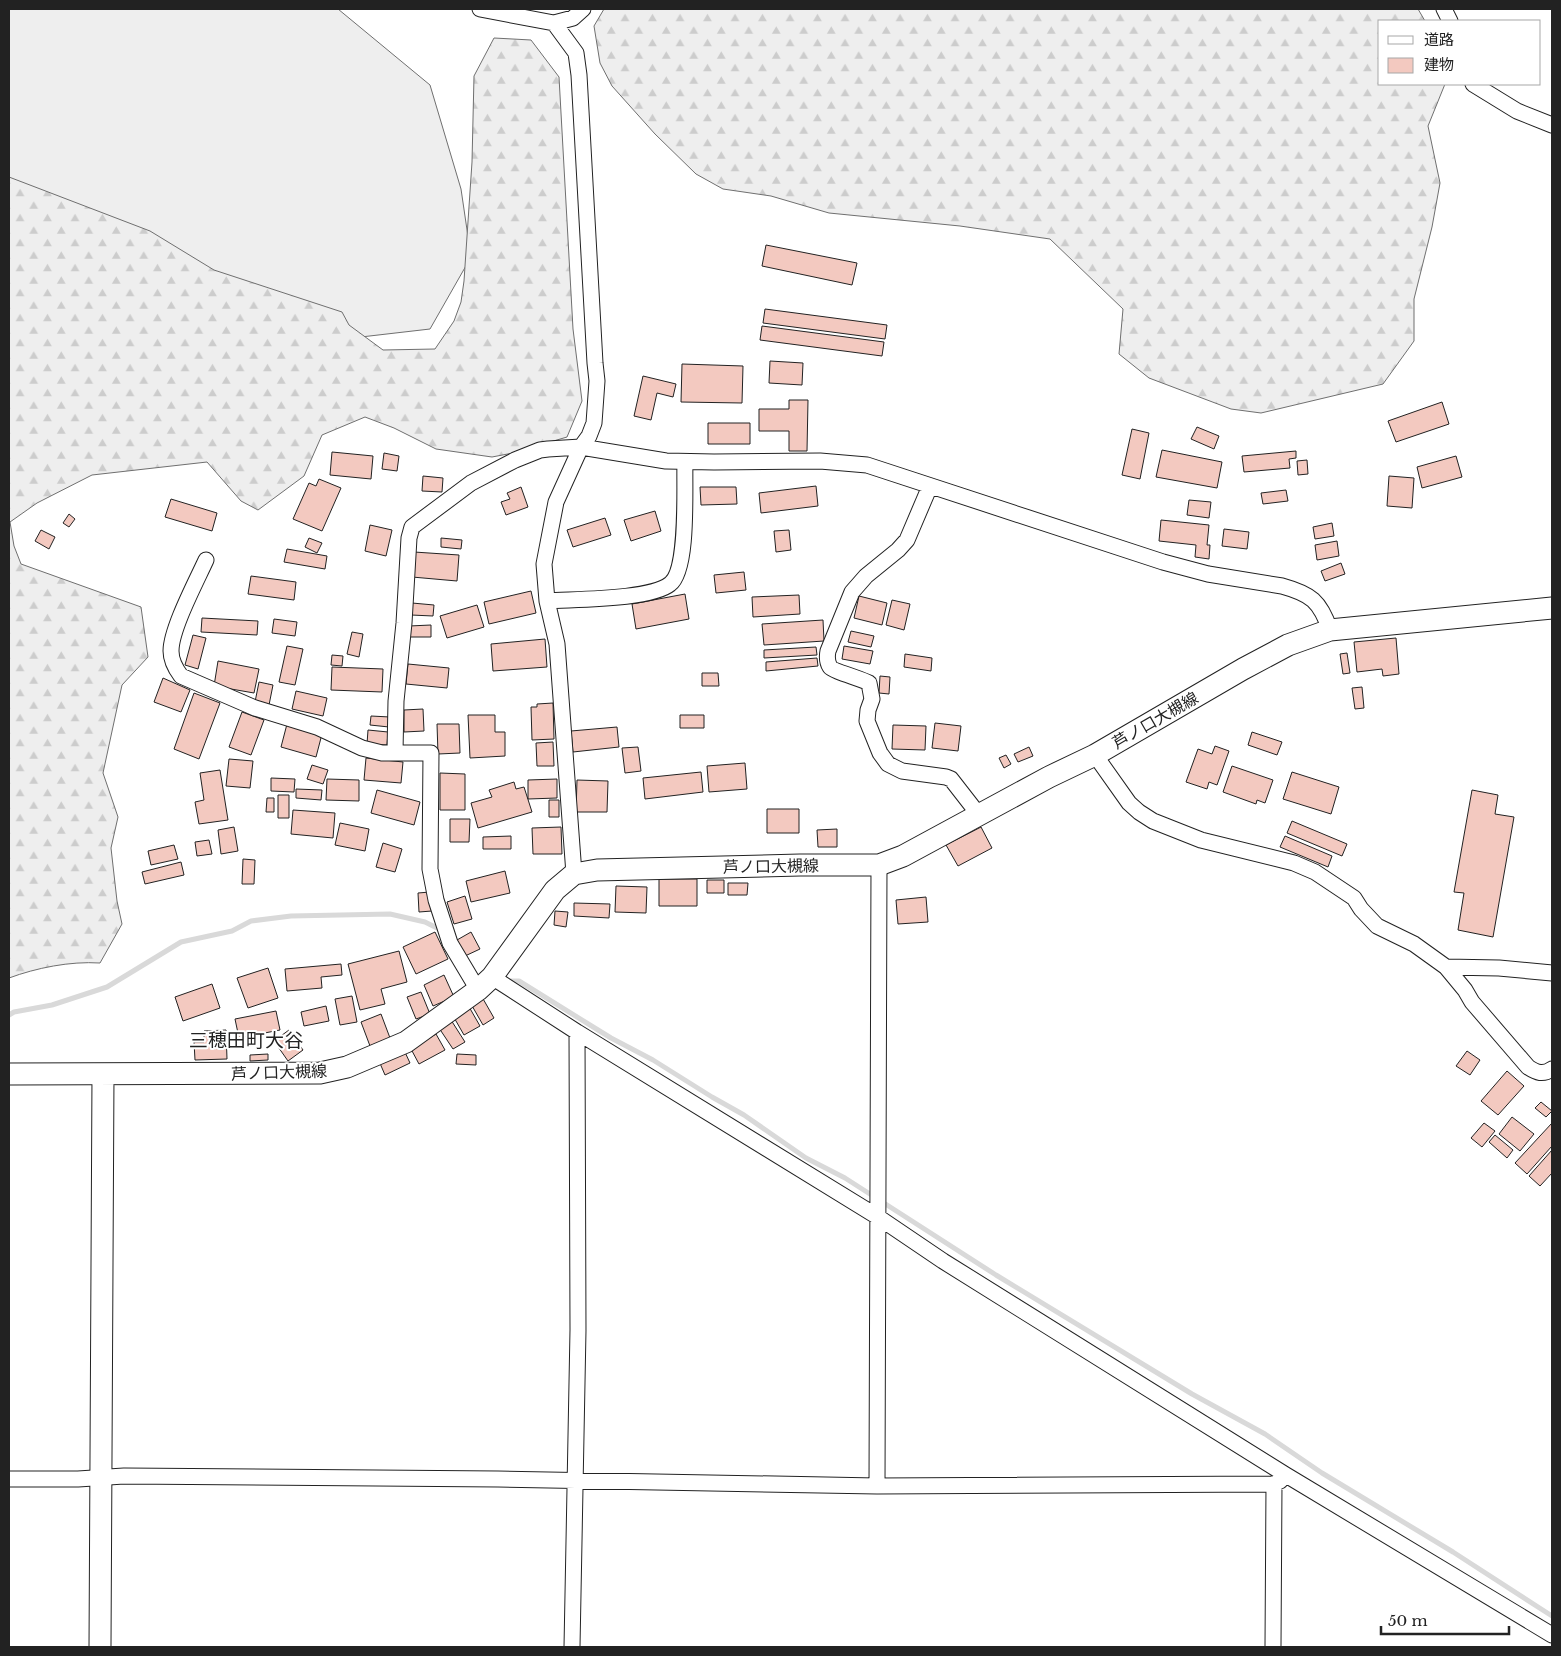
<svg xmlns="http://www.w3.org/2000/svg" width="1561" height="1656" font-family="'Libre Baskerville','Noto Sans JP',serif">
<defs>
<pattern id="forest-firs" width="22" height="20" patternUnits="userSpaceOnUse" patternTransform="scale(1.25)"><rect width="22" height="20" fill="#eee"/><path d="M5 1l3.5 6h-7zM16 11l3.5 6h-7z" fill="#ccc"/></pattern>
</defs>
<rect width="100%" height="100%" fill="#fff"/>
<path fill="#eee" stroke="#6f6f6f" d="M9,9H338L430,85L461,189L471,257L430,329L335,340L9,222Z"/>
<path fill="url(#forest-firs)" stroke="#6f6f6f" d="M604,9H1418L1425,21H1380V84H1445L1428,126L1440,183L1432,227L1414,299V341L1383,384L1261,413L1231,409L1149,378L1119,354L1123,309L1050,239L960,226L829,213L771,196L723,189L696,174L655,134L612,86L600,63L594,26Z
M494,38L531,40L559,77L573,329L582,401L567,437L513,453L492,457L436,449L394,428L365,417L322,435L304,476L258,510L241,501L207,462L92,475L37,503L10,522L14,546L21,564L141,607L148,657L122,685L103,773L118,817L111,848L117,901L122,924L100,963C70,961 36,968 9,978V177L150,231L214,270L342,312L349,325L383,350L435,349L454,321L461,302L464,281L472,162L474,76Z"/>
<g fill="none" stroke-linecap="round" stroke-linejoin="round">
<path stroke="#d9d9d9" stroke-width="5" d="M507,981H519L611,1038L653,1060L712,1097L744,1115L806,1158L845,1178L996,1275L1192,1394L1265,1434L1322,1473L1453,1552L1552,1616
M9,1015L14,1012L52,1005L107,987L181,942L232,931L251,921L291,916L390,914L425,922L439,929L441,932"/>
</g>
<path fill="#f3c9c0" stroke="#222" d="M766,245L857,263L852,285L762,266Z
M765,309L887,325L885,339L763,323Z
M762,326L884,342L882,356L760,340Z
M770,361L803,363L802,385L769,383Z
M682,364L743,366L742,403L681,402Z
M643,376L676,384L673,397L657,393L651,420L634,416Z
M789,400H808L807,451H789V431H759V409H789Z
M1442,402L1449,424L1396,442L1388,421Z
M708,423H750V444H708Z
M1197,427L1219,436L1214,449L1191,439Z
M1132,429L1149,433L1140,479L1122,475Z
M1162,450L1222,462L1217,488L1156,477Z
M1296,451V458L1289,459L1290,468L1244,472L1242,456Z
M332,452L373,456L371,479L330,475Z
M384,453L399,456L397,471L382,469Z
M1456,456L1462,477L1422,488L1417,467Z
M1307,460L1308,474L1298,475L1297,461Z
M423,476L443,478L442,492L422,491Z
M1389,476L1414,478L1412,508L1387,506Z
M319,479L341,488L322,531L293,519L309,483L316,486Z
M816,486L818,506L761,513L759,493Z
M521,487L528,507L506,515L501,502L510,499L507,493Z
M700,487H736L737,504L701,505Z
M1286,490L1288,501L1263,504L1261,493Z
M171,499L217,513L212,531L165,517Z
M1189,500L1211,502L1209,518L1187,515Z
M655,511L661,531L631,541L624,520Z
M69,514L75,519L69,527L63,523Z
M605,518L611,535L573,547L567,530Z
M1161,520L1209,525L1207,545H1210L1209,559L1195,557L1196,545L1159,541Z
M1332,523L1334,536L1315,539L1313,527Z
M370,525L392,530L386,556L365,551Z
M1224,529L1249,532L1247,549L1222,546Z
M41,530L55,537L49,549L35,541Z
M789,530L791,550L776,552L774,531Z
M309,538L322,543L317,553L305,547Z
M441,538L462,540L461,549L441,547Z
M1337,541L1339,556L1317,560L1315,545Z
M287,549L327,556L325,569L284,562Z
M414,552L459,555L457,581L412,577Z
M1341,563L1345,574L1325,581L1321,571Z
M744,572L746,590L716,593L714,575Z
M251,576L296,582L294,600L248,594Z
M531,591L536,613L489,624L484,602Z
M685,594L689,619L636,629L632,604Z
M799,595L800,614L753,617L752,597Z
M859,596L887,603L882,625L854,618Z
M892,600L910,604L904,630L886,625Z
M412,603L434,605L433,616L411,615Z
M477,605L484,627L447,638L440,616Z
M202,618L258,621L257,635L201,632Z
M274,619L297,622L295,636L272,633Z
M823,620L824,641L764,645L762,624Z
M431,625V637H409V626Z
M851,631L874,636L871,647L848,642Z
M352,632L363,634L359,657L347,654Z
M193,635L206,638L198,669L185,665Z
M1396,638L1399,674L1383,676L1382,669L1357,672L1354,642Z
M545,639L547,667L493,671L491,644Z
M287,646L303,649L295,685L279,682Z
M844,646L873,651L870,664L842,659Z
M816,647L817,655L764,658V650Z
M1347,653L1350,673L1343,674L1340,654Z
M905,654L932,658L931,671L904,667Z
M332,655L343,656L342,666L331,665Z
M817,658L818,666L766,671V662Z
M218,661L259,669L254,693L214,686Z
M408,664L449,668L447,688L406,684Z
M332,667L383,669L382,692L331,690Z
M702,673H718L719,686H702Z
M880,676L890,677L889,694L879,693Z
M163,678L190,690L181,712L154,702Z
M259,682L273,685L269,705L255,702Z
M1362,687L1364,708L1355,709L1352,688Z
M296,691L327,698L323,716L292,709Z
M194,693L220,703L199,759L174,749Z
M553,703L554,739L532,740L531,707H537V704Z
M423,709L424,731L404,732V710Z
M242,712L264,720L251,755L229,747Z
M468,715H495V732H505V756L470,758Z
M680,715H704V728H680Z
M371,716L390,717L389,727L370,725Z
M935,723L961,726L958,751L932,748Z
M287,724L322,734L316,757L281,747Z
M437,724H459L460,753L438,754Z
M893,725L926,726L925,750L892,749Z
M617,727L619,747L573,752L571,731Z
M368,730L388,732L387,745L367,744Z
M1252,732L1282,742L1277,755L1248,745Z
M553,742L554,766H537L536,743Z
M1215,746L1229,751L1217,785L1209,782L1207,789L1186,782L1198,749L1212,754Z
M638,747L641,771L625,773L622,748Z
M1029,747L1033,756L1018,762L1014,754Z
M1006,755L1011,764L1004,768L999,758Z
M366,758L403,762L401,783L364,780Z
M229,759L253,761L250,788L226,786Z
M745,763L747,789L709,792L707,766Z
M312,765L328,770L323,784L307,779Z
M1232,766L1273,780L1265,803L1257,800L1256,804L1223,792Z
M220,770L228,820L199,824L195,802L204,800L200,773Z
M701,772L703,792L645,799L643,778Z
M1292,772L1339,787L1331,814L1283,799Z
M440,773L465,774V810H440Z
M271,778L295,779L294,792L271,791Z
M327,779L359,780V801L326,800Z
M557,779V798L528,799V780Z
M577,780L608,781L607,812H576Z
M514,782L516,789L524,787L532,812L478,828L471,803L492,797L489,790Z
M296,789L322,790L321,800L296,798Z
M377,790L420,802L414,825L371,813Z
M1472,790L1498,795L1495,814L1514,817L1493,937L1458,930L1464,893L1454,892Z
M278,795H289V818H278Z
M267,798H274V812H266Z
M549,800H559V817H549Z
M767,809H799V833H767Z
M293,810L335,813L333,838L291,834Z
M450,819H470L469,842H450Z
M1292,821L1347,844L1342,856L1287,833Z
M340,823L369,829L365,851L335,845Z
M234,827L238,851L221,854L218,830Z
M561,827L562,854H533L532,828Z
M981,827L992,848L958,866L946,845Z
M837,829V847H818L817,830Z
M511,836V849H483V837Z
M1285,836L1332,856L1328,867L1280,847Z
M209,840L212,854L197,856L195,842Z
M383,843L402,849L395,872L376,867Z
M174,845L178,859L151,865L148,851Z
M243,859L255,860L254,884H242Z
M181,862L184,875L145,884L142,872Z
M505,871L510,893L471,902L466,881Z
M659,879H697V906H659Z
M707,880H724V893H707Z
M728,883H748L747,895H728Z
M616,886L647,887L646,913L615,912Z
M430,892L432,911L419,912L418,893Z
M465,896L472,919L454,924L447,902Z
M926,897L928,922L898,924L896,900Z
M574,903L610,904L609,918L574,916Z
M555,911L568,912L566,927L554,925Z
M435,932L448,959L416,974L403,947Z
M471,932L480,949L465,956L457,940Z
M399,951L407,982L381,989L385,1004L360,1010L348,964Z
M341,964L342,975L321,977L322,988L287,991L285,969Z
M268,968L278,998L248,1008L237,978Z
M444,975L454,997L433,1006L424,985Z
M212,984L220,1008L183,1021L175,997Z
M421,992L430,1014L416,1019L407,997Z
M352,996L357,1022L340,1025L335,999Z
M482,997L494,1018L483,1025L471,1004Z
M468,1005L480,1026L464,1035L452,1014Z
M326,1006L329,1021L304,1026L301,1012Z
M276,1011L280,1030L239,1038L235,1019Z
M381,1014L390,1038L370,1046L361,1022Z
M451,1020L465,1042L453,1049L439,1028Z
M226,1030L227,1059L195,1060L194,1042H204V1031Z
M289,1030L303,1050L288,1061L274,1041Z
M436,1034L445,1050L419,1064L411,1049Z
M404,1050L410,1063L385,1075L379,1061Z
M1467,1051L1480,1060L1470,1075L1456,1066Z
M268,1054V1060L250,1061V1055Z
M457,1054L476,1055V1065L456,1064Z
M1507,1071L1524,1086L1498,1115L1481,1101Z
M1541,1102L1552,1111L1546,1117L1535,1108Z
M1512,1117L1534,1134L1520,1151L1499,1134Z
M1484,1123L1495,1131L1482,1147L1471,1138Z
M1552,1123V1146L1527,1174L1515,1163Z
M1495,1135L1513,1150L1507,1158L1489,1142Z
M1552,1150V1173L1540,1186L1529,1176Z"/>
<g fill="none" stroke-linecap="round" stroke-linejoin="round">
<g stroke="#222" stroke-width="17">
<path id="street" d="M480,9L554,23L573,18L583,9
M1444,9L1450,21
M554,23L576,53L579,75L595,363L597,381L594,423L589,436L581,447L556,502L544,564L547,601L557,644L574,874
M1473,84L1517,111L1552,125
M930,486L907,540L898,550L866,576L852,592L828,651C827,656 827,662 830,667C833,671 862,679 869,683L872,699L868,710L867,721L880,753L888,764L902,771L946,777L951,779L979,815
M206,560C196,582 171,629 171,651C171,660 175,668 181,676L255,708L317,727L362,748L382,753H431L430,869L436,900L450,943L478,990
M547,601C575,599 650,600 670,584C689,570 684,486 685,462
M395,752L396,701L404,623L409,538L412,527L471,483L515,460L540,450L548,449L581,447L666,461L714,462L820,461L867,465L1163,562L1208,574L1282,586C1311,594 1320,601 1330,630
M1095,755L1129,803L1139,812L1153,821L1201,840L1294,863L1315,872L1354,898L1361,909L1377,926L1414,944L1446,967L1465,990L1472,1002L1528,1067C1537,1073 1543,1075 1552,1069
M1446,967L1499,968L1552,973
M492,977L577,1032L878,1217L943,1261L1286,1475L1552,1635
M9,1479H78L124,1476L498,1479L877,1486L1274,1484L1280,1481L1286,1475
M877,1486L879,865
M572,1647L578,1330L577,1032
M1273,1647L1274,1484"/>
</g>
<g stroke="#222" stroke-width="23">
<path id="secondary" d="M9,1074L320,1073L347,1067L406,1042L478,990L492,977L555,890L574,874L597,870L800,865H879L903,856L1049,777L1095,755L1243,669L1288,645L1330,630L1552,608
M100,1647L103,1074"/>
</g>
<use href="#street" stroke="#fff" stroke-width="15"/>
<use href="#secondary" stroke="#fff" stroke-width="21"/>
</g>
<g text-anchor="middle" stroke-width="4" stroke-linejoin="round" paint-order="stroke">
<g font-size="16" fill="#222" stroke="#fff">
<text transform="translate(1155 720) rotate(-30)" y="6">芦ノ口大槻線</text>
<text transform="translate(771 866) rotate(-1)" y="6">芦ノ口大槻線</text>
<text transform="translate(279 1072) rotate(-2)" y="6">芦ノ口大槻線</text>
</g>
<g font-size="19" fill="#222" stroke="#fff">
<text x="246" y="1047">三穂田町大谷</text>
</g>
</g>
<rect width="1561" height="1656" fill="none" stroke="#222222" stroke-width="20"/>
<rect x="1378" y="20" width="162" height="65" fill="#ffffff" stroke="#a7a7a7"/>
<rect x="1388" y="36" width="25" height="8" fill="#ffffff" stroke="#a7a7a7"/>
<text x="1424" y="45" font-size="15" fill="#222222">道路</text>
<rect x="1388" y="58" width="25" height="15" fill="#f3c9c0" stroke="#a7a7a7"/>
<text x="1424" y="70" font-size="15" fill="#222222">建物</text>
<path d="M1381 1626v8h128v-8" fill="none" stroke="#222222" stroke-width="2.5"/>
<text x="1388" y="1626" font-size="15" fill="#222222" stroke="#ffffff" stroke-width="4" paint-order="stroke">50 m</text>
</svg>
